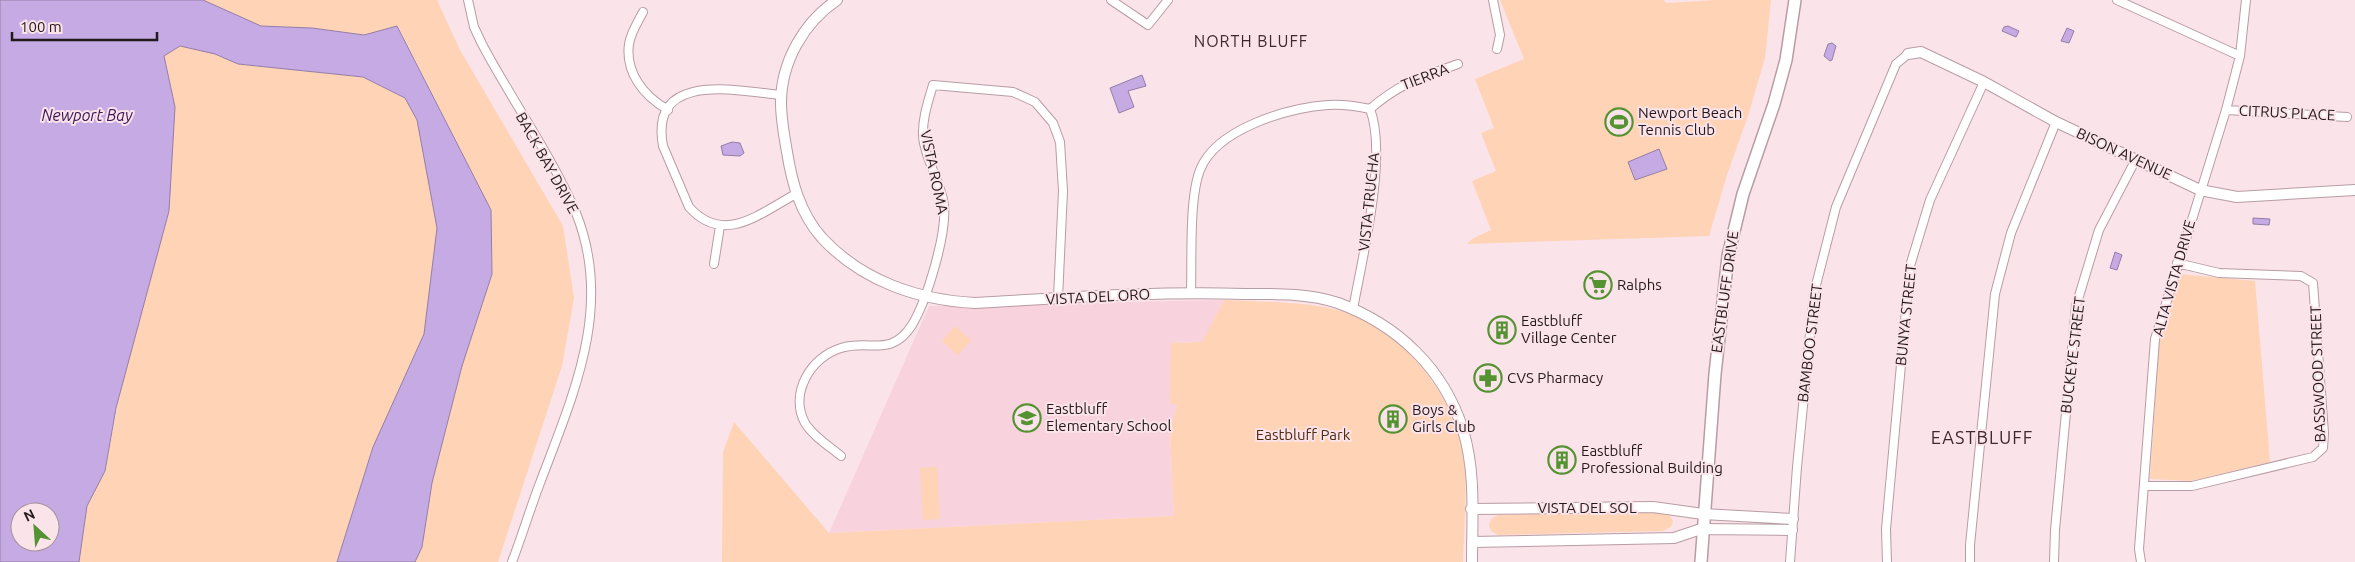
<svg xmlns="http://www.w3.org/2000/svg" width="2355" height="562" font-family="Ubuntu,sans-serif">
<rect width="100%" height="100%" fill="#fbe3ea"/>
<path fill="#f8d2dc" d="M1224,300L1202,342L1172,343L1177,405L1170,432L1174,516L829,533L929,306Z"/>
<path fill="#ffd3b6" d="M203,0H437L460,50L563,226L574,298L562,366L498,562H415L422,547L432,483L462,366L492,274L491,210L398,26L364,35L312,28L261,26Z
M1500,0H1664L1666,3L1716,0H1771L1765,58L1748,116L1727,175L1709,236L1467,244L1472,239L1491,230L1472,181L1496,171L1481,133L1494,128L1475,79L1524,59Z
M180,46L215,54L238,64L363,77L405,98L417,120L437,228L425,334L373,447L337,562H79L87,506L105,471L175,107L164,56Z
M2178,274L2255,281L2270,462L2191,481L2150,479L2159,343Z
M1224,300C1256,302 1291,301 1323,307C1380,316 1426,361 1450,412C1453,419 1457,426 1459,433C1470,472 1464,522 1463,562H722L723,452L734,422L829,533L1174,516L1170,432L1177,405L1170,403L1171,343L1202,342Z
M955,326L971,340L958,355L942,341Z
M937,467L940,519L923,520L920,468Z
M1662,511L1668,513L1673,521L1671,527L1663,531L1498,535L1491,531L1489,525L1491,519L1498,515Z"/>
<path fill="#c5aae3" stroke="#947ea7" fill-rule="evenodd" d="M0,0H203L261,26L312,28L364,35L397,26L491,210L492,274L462,366L432,483L422,547L415,562H337L373,447L424,334L437,228L417,120L405,98L363,77L238,64L215,54L180,46L164,56L175,107L169,211L116,408L105,471L87,506L79,562H0ZM20,512H50V542H20Z
M2008,26L2019,31L2016,37L2002,31L2004,27Z
M2067,28L2074,31L2069,43L2061,41Z
M1832,43L1836,46L1832,60L1830,61L1824,56L1828,44Z
M1142,75L1146,86L1128,91L1134,107L1119,113L1110,88Z
M732,142L740,143L744,153L740,156L723,155L721,146Z
M1659,149L1667,169L1635,180L1628,162Z
M2253,218L2270,219L2269,225L2253,224Z
M2115,252L2122,255L2117,270L2110,268Z"/>
<g fill="none" stroke-linecap="round" stroke-linejoin="round">
<g stroke="#b89ca3" stroke-width="10">
<path id="minor" d="M468,0L474,27L482,44C512,101 551,154 576,213C614,307 573,395 540,483C530,509 522,536 512,562
M1111,0L1148,25L1168,0
M1493,0L1500,35L1497,49
M2117,0L2240,56
M643,12C638,22 631,32 629,44C625,73 644,96 668,110
M781,95C738,91 649,70 663,146L689,207C724,246 760,213 796,194
M1370,109C1400,83 1421,77 1458,64
M2226,110L2347,117
M714,264L720,226
M1191,292C1192,260 1189,198 1200,170C1216,129 1287,108 1328,105C1342,104 1356,106 1370,109C1388,155 1362,259 1353,309
M841,456C829,446 813,436 805,423C789,393 811,357 841,348C869,339 891,358 912,325C927,300 947,234 944,205C941,181 925,160 923,137C922,119 928,102 933,85L1013,92L1035,102L1053,123L1060,142L1063,191L1058,298
M2144,486H2192L2313,457L2323,448L2324,433L2313,283L2301,276L2219,273L2177,263
M1790,562L1797,467L1814,293L1836,207L1896,64L1908,54
M1887,562L1886,529L1910,266L1930,200L1984,82
M1970,562V545L1995,294L2011,233L2056,122
M2054,562L2055,530L2076,306L2099,230L2136,159
M2141,562L2139,549L2155,339L2226,110L2240,56L2246,0"/>
</g>
<g stroke="#b89ca3" stroke-width="12">
<path id="tertiary" d="M837,0C804,22 781,62 781,103C781,119 784,135 787,152C792,183 800,213 822,238C862,281 918,300 975,303C1065,298 1154,291 1244,294C1275,294 1308,293 1338,303C1398,325 1444,369 1463,430C1476,472 1472,519 1472,562
M1908,54L1921,52L1984,82L2056,122L2200,190L2237,197L2355,190
M1471,509L1653,507L1703,514L1793,519
M1472,542L1674,538L1701,529L1792,530"/>
</g>
<g stroke="#b89ca3" stroke-width="14">
<path id="secondary" d="M1701,562L1715,374L1728,256L1743,194L1774,104L1786,60L1795,0"/>
</g>
<use href="#minor" stroke="#fff" stroke-width="8"/>
<use href="#tertiary" stroke="#fff" stroke-width="10"/>
<use href="#secondary" stroke="#fff" stroke-width="11"/>
</g>
<defs>
<g id="stadium-ring" transform="scale(1.4375)"><circle r="9.5" fill="#fbe3ea" stroke="#549232" stroke-width="1.5"/><path d="M0-5a6.5 5 0 1 0 0 10a6.5 5 0 1 0 0-10ZM-3.5-1.8h7v3.6h-7Z" fill="#549232"/></g>
<g id="supermarket-ring" transform="scale(1.4375)"><circle r="9.5" fill="#fbe3ea" stroke="#549232" stroke-width="1.5"/><path d="M-6-5.5h2.5l.6 2H6L4.5 2H-2.5L-4.4-4H-6ZM-1.5 3.2a1.3 1.3 0 1 0 .1 0ZM3 3.2a1.3 1.3 0 1 0 .1 0Z" fill="#549232"/></g>
<g id="building-ring" transform="scale(1.4375)"><circle r="9.5" fill="#fbe3ea" stroke="#549232" stroke-width="1.5"/><path d="M-4-6H4V6H1V3H-1V6H-4ZM-2.5-4.3h1.7v1.8h-1.7ZM.8-4.3h1.7v1.8H.8ZM-2.5-1h1.7V.8h-1.7ZM.8-1h1.7V.8H.8Z" fill="#549232"/></g>
<g id="pharmacy-ring" transform="scale(1.4375)"><circle r="9.5" fill="#fbe3ea" stroke="#549232" stroke-width="1.5"/><path d="M-2-6h4v4h4v4h-4v4h-4v-4h-4v-4h4Z" fill="#549232"/></g>
<g id="school-ring" transform="scale(1.4375)"><circle r="9.5" fill="#fbe3ea" stroke="#549232" stroke-width="1.5"/><path d="M0-5L7-2L0 1L-7-2ZM-4 1L0 2.5L4 1V4Q0 6-4 4Z" fill="#549232"/></g>
</defs>
<g fill-rule="evenodd">
<use href="#stadium-ring" x="1619" y="122"/>
<use href="#supermarket-ring" x="1598" y="285"/>
<use href="#building-ring" x="1502" y="330"/>
<use href="#pharmacy-ring" x="1488" y="378"/>
<use href="#school-ring" x="1027" y="418"/>
<use href="#building-ring" x="1393" y="419"/>
<use href="#building-ring" x="1562" y="460"/>
</g>
<g text-anchor="middle" stroke-width="4" stroke-linejoin="round" paint-order="stroke">
<g font-size="15" fill="#23191c" stroke="#fbe3ea">
<text transform="translate(1425 77) rotate(-21)" y="5">TIERRA</text>
<text transform="translate(2287 113) rotate(3)" y="5">CITRUS PLACE</text>
<text transform="translate(2124 154) rotate(25)" y="5">BISON AVENUE</text>
<text transform="translate(547 163) rotate(61)" y="5">BACK BAY DRIVE</text>
<text transform="translate(934 172) rotate(78)" y="5">VISTA ROMA</text>
<text transform="translate(1369 202) rotate(-84)" y="5">VISTA TRUCHA</text>
<text transform="translate(2174 278) rotate(-74)" y="5">ALTA VISTA DRIVE</text>
<text transform="translate(1725 292) rotate(-82)" y="5">EASTBLUFF DRIVE</text>
<text transform="translate(1098 297) rotate(-3)" y="5">VISTA DEL ORO</text>
<text transform="translate(1906 315) rotate(-84)" y="5">BUNYA STREET</text>
<text transform="translate(1810 343) rotate(-83)" y="5">BAMBOO STREET</text>
<text transform="translate(2073 355) rotate(-83)" y="5">BUCKEYE STREET</text>
<text transform="translate(2318 374) rotate(-92)" y="5">BASSWOOD STREET</text>
<text x="1587" y="513">VISTA DEL SOL</text>
</g>
<g font-size="15" fill="#23191c" stroke="#fbe3ea" text-anchor="start">
<text x="1638" y="118">Newport Beach<tspan x="1638" dy="17">Tennis Club</tspan></text>
<text x="1617" y="290">Ralphs</text>
<text x="1521" y="326">Eastbluff<tspan x="1521" dy="17">Village Center</tspan></text>
<text x="1507" y="383">CVS Pharmacy</text>
<text x="1046" y="414">Eastbluff<tspan x="1046" dy="17">Elementary School</tspan></text>
<text x="1412" y="415">Boys &amp;<tspan x="1412" dy="17">Girls Club</tspan></text>
<text x="1581" y="456">Eastbluff<tspan x="1581" dy="17">Professional Building</tspan></text>
</g>
<g font-size="15" fill="#4f290c" stroke="#fbe3ea">
<text x="1303" y="440">Eastbluff Park</text>
</g>
<g font-size="16" letter-spacing="1" fill="#3f2930" stroke="#fbe3ea">
<text x="1251" y="47">NORTH BLUFF</text>
</g>
<g font-size="16" font-style="italic" fill="#3b1659" stroke="#fbe3ea">
<text x="87" y="121">Newport Bay</text>
</g>
<g font-size="18" letter-spacing="1" fill="#3f2930" stroke="#fbe3ea">
<text x="1982" y="444">EASTBLUFF</text>
</g>
</g>
<g transform="translate(35 527) rotate(334)"><circle r="24" fill="#fbe3ea" stroke="#a59298"/>
<path d="M0-4L9 19L0 12L-9 19Z" fill="#549232"/>
<text y="-8" font-size="14" font-weight="bold" text-anchor="middle" fill="#23191c">N</text>
</g>
<path d="M12 32v8h145v-8" fill="none" stroke="#23191c" stroke-width="2.5"/>
<text x="20" y="32" font-size="15" fill="#23191c" stroke="#fbe3ea" stroke-width="4" paint-order="stroke">100 m</text>
</svg>
